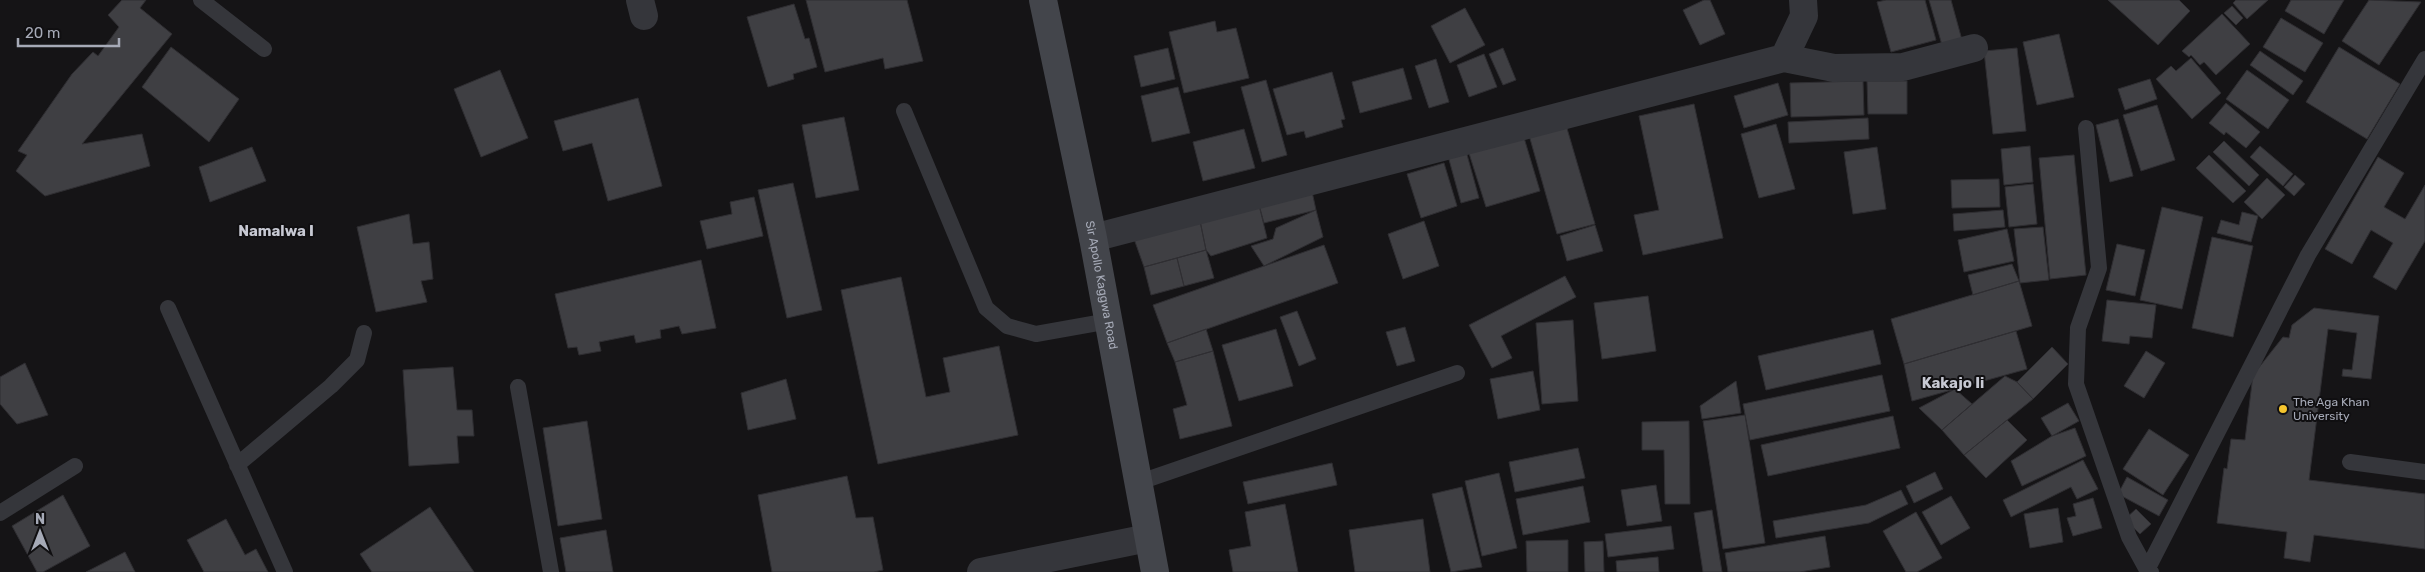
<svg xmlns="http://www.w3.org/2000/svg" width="2425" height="572" font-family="Rubik,sans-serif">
<rect width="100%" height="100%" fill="#151416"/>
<path fill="#3f3f43" stroke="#2f2e32" d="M122,0H146L140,8L172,34L82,144L142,134L150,166L45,196L16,171L27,155L18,151L72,74L93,52L98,56L119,27L108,15Z
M806,0H907L923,61L885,69L883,58L825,72Z
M1704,0H1710L1725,34L1700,45L1683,10Z
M1886,0H1925L1936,40L1891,52L1877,2Z
M1929,0H1951L1962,40L1942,45Z
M2108,0H2179L2190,11L2158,45Z
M2236,0H2268L2247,19L2233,3Z
M2291,0H2344L2324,34L2285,11Z
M2369,0L2421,2L2379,65L2342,41Z
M794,4L805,39L809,38L817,67L793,74L794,79L768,87L747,17Z
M2232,6L2243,18L2236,25L2224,13Z
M1465,8L1485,45L1450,63L1431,26Z
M2222,14L2250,44L2216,75L2204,62L2200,65L2191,55L2189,57L2182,51Z
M2281,18L2323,43L2305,72L2263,47Z
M1215,21L1217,32L1236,28L1249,78L1184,93L1169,32Z
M2059,34L2074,97L2037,105L2023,42Z
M171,47L239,99L209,142L142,87Z
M2339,47L2400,84L2367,139L2306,102Z
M1168,48L1175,79L1141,87L1134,56Z
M1503,48L1516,80L1503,85L1489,54Z
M2017,48L2026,131L1993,134L1984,51Z
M2260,51L2303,81L2293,95L2250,65Z
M1484,54L1497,87L1469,97L1457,65Z
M2191,58L2221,93L2192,119L2156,79L2171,66L2176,71Z
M1436,59L1449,102L1429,108L1415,66Z
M1403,68L1412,99L1360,113L1352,82Z
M500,70L528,138L481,157L454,89Z
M2247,70L2289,100L2268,129L2226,99Z
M1332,72L1345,119L1341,120L1343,127L1306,138L1304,131L1287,135L1273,89Z
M2150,79L2157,99L2125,110L2118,89Z
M1266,80L1287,155L1262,162L1241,87Z
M1863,81L1864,115L1791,117L1790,83Z
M1867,81H1907V114H1868Z
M1778,83L1788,115L1744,128L1734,96Z
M1178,87L1190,133L1152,142L1141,96Z
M638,98L662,186L608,201L592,143L563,151L554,121Z
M2226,103L2260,132L2246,148L2226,132L2224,135L2209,123Z
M1694,104L1723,238L1643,255L1634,215L1659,210L1639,116Z
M2157,105L2175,160L2141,171L2123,115Z
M844,117L859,190L816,198L802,125Z
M1868,118L1869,139L1789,143L1788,122Z
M2118,119L2133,176L2110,182L2096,125Z
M1776,124L1795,189L1759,198L1741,134Z
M1566,125L1595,224L1557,234L1529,135Z
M1244,129L1255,168L1203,181L1193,142Z
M1522,131L1540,191L1486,207L1467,147Z
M2224,141L2259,175L2249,186L2213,152Z
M2030,146L2033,182L2004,185L2001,149Z
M2260,146L2293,174L2283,186L2250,157Z
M252,147L266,181L210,202L199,167Z
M1877,147L1886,209L1853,214L1844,152Z
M1466,151L1479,198L1461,203L1448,156Z
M2074,155L2086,275L2050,279L2039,158Z
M2209,155L2246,191L2233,203L2196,168Z
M2378,157L2404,173L2384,207L2405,219L2425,185V241L2396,290L2373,277L2393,243L2371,230L2352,264L2325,249Z
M1444,163L1457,206L1421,218L1407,174Z
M2295,175L2305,184L2294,196L2284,187Z
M2267,178L2285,195L2262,219L2244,202Z
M1999,179L2000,207L1952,208L1951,180Z
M793,183L822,310L787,318L758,190Z
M2033,184L2037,224L2009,227L2005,187Z
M1311,187L1316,210L1264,223L1258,201Z
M754,197L763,236L707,249L700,221L732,214L730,202Z
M1258,201L1267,238L1211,256L1206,250L1199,216Z
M2162,207L2203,217L2182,309L2140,300Z
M1316,210L1323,237L1264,266L1251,246L1273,239L1276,228Z
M2003,210L2005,227L1954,231L1953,214Z
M2242,212L2258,216L2251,242L2217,233L2221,220L2239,225Z
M409,214L413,244L429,242L433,279L421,281L427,302L376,312L357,227Z
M1199,216L1206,250L1144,267L1133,236Z
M1424,221L1439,266L1403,279L1388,234Z
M1595,225L1603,251L1567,261L1560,236Z
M2043,227L2049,280L2020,283L2014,229Z
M2007,229L2014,261L1964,272L1958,240Z
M2212,237L2253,246L2233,337L2192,328Z
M2117,244L2145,250L2135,296L2106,290Z
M1324,245L1338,283L1167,343L1153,305Z
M1206,250L1214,278L1184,286L1177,258Z
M1177,258L1184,286L1151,295L1144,267Z
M701,260L716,328L682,334L679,326L660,330L661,338L636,343L634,335L599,342L601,351L579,355L577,347L568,348L555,294Z
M2012,264L2019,281L1973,295L1968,275Z
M1565,276L1576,297L1501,336L1512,358L1492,368L1469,325Z
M901,277L926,397L950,392L943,358L999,346L1018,435L878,464L841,290Z
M2019,281L2032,326L1904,364L1891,319Z
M1648,296L1656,351L1602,359L1594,303Z
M2107,300L2156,305L2152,338L2130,336L2129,344L2102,341Z
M2314,308L2379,316L2371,379L2342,376L2343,369L2352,370L2357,333L2328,329L2309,480L2425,494V549L2314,535L2310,562L2284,558L2287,532L2217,523L2224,468L2227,469L2231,439L2245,440L2253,375L2283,337L2289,338L2292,325Z
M1297,311L1316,359L1299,366L1280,317Z
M1573,320L1578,401L1542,404L1536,323Z
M1405,327L1415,361L1397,366L1386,332Z
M1206,329L1213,351L1175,362L1167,343Z
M1276,329L1293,386L1239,401L1222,345Z
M1873,330L1881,364L1766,390L1758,356Z
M2016,331L2027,369L1912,401L1904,364Z
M2052,347L2068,364L2033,399L2017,382Z
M1213,351L1232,426L1180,439L1173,409L1187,405L1175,362Z
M2146,351L2165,363L2144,398L2124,386Z
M25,363L48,415L17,424L0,404V377Z
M453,367L457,410H472L474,436H457L459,463L409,466L403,370Z
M1533,371L1540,410L1498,419L1490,379Z
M1882,375L1890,411L1750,440L1743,404Z
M2005,376L2017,382L2033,399L1964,455L1942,430Z
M786,379L796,419L748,430L741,393Z
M1736,381L1741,413L1702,419L1700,406Z
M1955,389L1972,404L1942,430L1919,408Z
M2068,403L2079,421L2052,436L2041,418Z
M1745,415L1765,543L1723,549L1703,421Z
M1893,416L1900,448L1768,476L1761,445Z
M2007,420L2027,440L1986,478L1964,455Z
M587,421L602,519L558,526L543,428Z
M1689,421L1690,504H1665L1664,450H1642V422Z
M2075,428L2086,456L2022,486L2011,461L2052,436Z
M2149,429L2189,455L2163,495L2123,469Z
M1578,448L1585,478L1515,492L1509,462Z
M2083,460L2098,489L2077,499L2071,487L2011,517L2003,500Z
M1332,463L1337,485L1248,504L1243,482Z
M1935,472L1943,489L1914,503L1906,486Z
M1499,473L1517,548L1482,556L1465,481Z
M847,476L856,518L873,517L883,570L874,572H772L758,495Z
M2127,477L2168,500L2159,516L2118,494Z
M1656,485L1662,521L1627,526L1621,490Z
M1583,486L1590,522L1523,535L1516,499Z
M1462,487L1482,567L1451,572L1432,494Z
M1901,490L1908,504L1869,523L1776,538L1773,521L1866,505Z
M63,495L90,546L43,572H37L12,526Z
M1951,496L1970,528L1941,545L1922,512Z
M2093,498L2102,528L2073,536L2067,518L2076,516L2073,504Z
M1285,504L1298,572H1233L1229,550L1251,546L1245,512Z
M430,507L474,572H372L360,554Z
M2058,508L2063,542L2030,548L2024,514Z
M2136,509L2151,524L2140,534L2125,519Z
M1712,510L1722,572H1703L1694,513Z
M1916,512L1942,558L1917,572H1906L1883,531Z
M226,519L245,555L256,549L268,572H204L187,540Z
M1423,519L1430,572H1355L1349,530Z
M1671,526L1674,549L1608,557L1605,534Z
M606,530L613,572H566L560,538Z
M1825,536L1830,567L1800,572H1728L1725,553Z
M1568,540V572H1527L1526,541Z
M1603,541L1604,572H1585L1584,542Z
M125,552L135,572H86Z
M1658,557L1659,572H1617L1616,561Z"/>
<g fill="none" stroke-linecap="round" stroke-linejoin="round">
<path stroke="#35363b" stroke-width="16" d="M201,0L264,49
M904,111L986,308L1007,326L1036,334L1109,321
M2086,128L2099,268L2078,328L2076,384L2129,537L2147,570L2151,572
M168,308L285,572
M518,387L551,572
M2350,462L2425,472
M237,465L331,386L357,360L364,333
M1137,483L1457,373
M0,513L75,466
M2147,570L2308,255L2425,59"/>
<path stroke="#35363b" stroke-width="28" d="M640,0L644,16
M1784,58L1804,16L1803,0
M1093,238L1784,58L1834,68L1903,67L1974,48
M981,572L1148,538"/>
<path stroke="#43454b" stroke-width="28" id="s1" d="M1043,0L1093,238L1155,572"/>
</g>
<circle fill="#f5c52e" stroke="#100f11" stroke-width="2" cx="2283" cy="409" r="5"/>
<g text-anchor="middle" stroke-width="4" stroke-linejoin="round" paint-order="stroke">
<g font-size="12" fill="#a6aab7" stroke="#100f11">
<text dy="4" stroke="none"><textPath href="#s1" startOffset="291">Sir Apollo Kaggwa Road</textPath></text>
</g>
<g font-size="12" fill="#a6aab7" stroke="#100f11" text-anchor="start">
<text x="2293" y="406">The Aga Khan<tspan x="2293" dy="14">University</tspan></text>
</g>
<g font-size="15" font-weight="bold" fill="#c7c9d3" stroke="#100f11">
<text x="276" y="236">Namalwa I</text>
<text x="1953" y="388">Kakajo Ii</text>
</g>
</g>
<g transform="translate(40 532)" stroke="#100f11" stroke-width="4" paint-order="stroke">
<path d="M0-4L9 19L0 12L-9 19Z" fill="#a6aab7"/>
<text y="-8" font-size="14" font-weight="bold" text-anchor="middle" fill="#a6aab7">N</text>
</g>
<path d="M18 38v8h101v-8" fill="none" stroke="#a6aab7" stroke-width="2.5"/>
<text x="25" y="38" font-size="15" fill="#a6aab7" stroke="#100f11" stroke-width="4" paint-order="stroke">20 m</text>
</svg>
